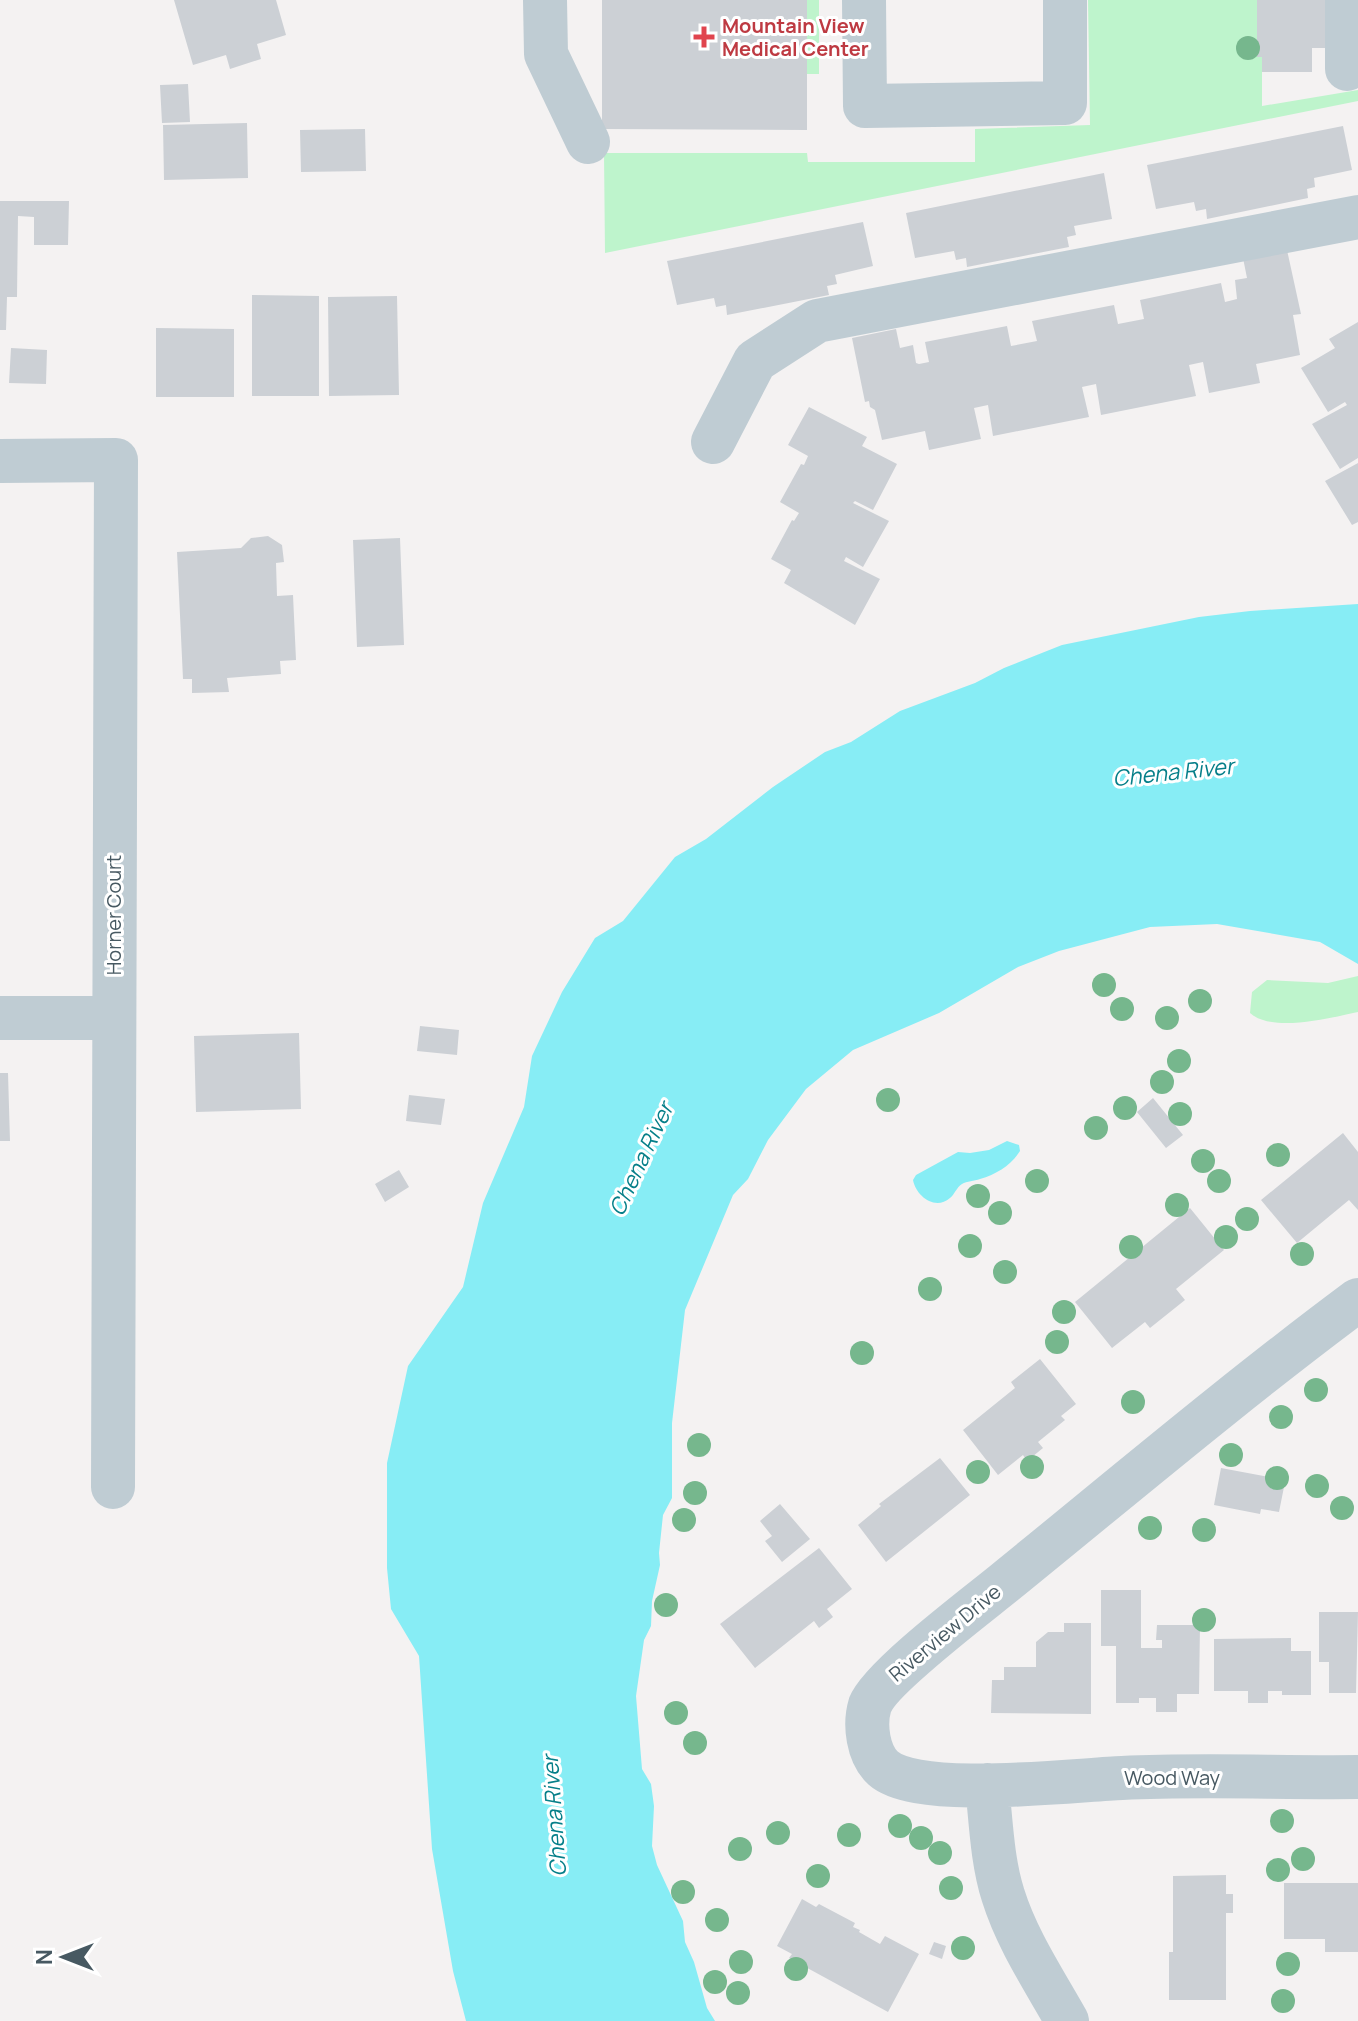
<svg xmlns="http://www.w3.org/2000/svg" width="1358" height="2021" font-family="Manrope,sans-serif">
<rect width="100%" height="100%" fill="#f4f2f2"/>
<path fill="#bef4cc" d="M807,0H819V74H807Z
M1088,0H1257L1262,57V106L1358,90V101L605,253L604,153H807L808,162H975V129L1090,125Z
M1358,976V1012C1330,1018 1272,1033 1250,1013L1252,992L1267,980L1328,983Z"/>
<path fill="#87edf5" d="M1358,604V964L1320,942L1217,924L1150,927L1059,951L1018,967L939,1013L853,1050L806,1089L768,1140L748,1179L733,1195L685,1310L672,1423V1498L663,1515L659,1553L660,1565L652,1601L651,1626L644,1640L636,1696L642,1769L651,1784L654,1806L652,1846L657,1865L683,1921L685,1942L694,1962L707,2008L715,2021H466L453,1971L432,1849L419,1656L391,1609L387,1568V1463L408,1366L463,1287L483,1203L524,1107L532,1056L562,992L595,938L623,921L675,857L706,839L773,787L825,752L851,742L900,711L975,683L1004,668L1062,645L1199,617L1250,611Z
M1007,1141L1019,1145L1020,1151C1011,1165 997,1174 980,1179C974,1181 967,1181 962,1184C956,1188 955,1194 950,1198C935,1211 916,1196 913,1180L916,1175L958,1152L970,1153L989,1150Z"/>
<path fill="#ccd0d5" d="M174,0H276L286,35L257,44L261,59L230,69L226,55L193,65Z
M602,0H807V130L602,129Z
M1257,0H1328V48H1312V72H1262V57H1257Z
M188,84L190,122L162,123L160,85Z
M247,123L248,178L164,180L163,125Z
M1343,126L1352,170L1314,178L1315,187L1307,189L1308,198L1207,219L1206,209L1196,211L1194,202L1156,209L1147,165Z
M365,129L366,171L301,172L300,130Z
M1104,173L1112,219L1074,226L1076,235L1067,237L1069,247L967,267L966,258L956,260L954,251L915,258L906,213Z
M0,201H69L68,245H34V217L18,216L17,297H7L6,330H0Z
M863,222L873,266L835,275L837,284L827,286L829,295L727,315L726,305L716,307L714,298L677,305L667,261Z
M1287,250L1301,314L1293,315L1300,355L1256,364L1260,383L1209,393L1203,362L1189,365L1196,396L1101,415L1096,384L1082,387L1089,417L993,436L988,405L974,408L981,439L929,450L925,431L882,440L875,410L870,407L869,401L865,402L852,338L896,329L900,348L913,345L916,363L919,364L929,362L925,342L1007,326L1011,346L1037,341L1032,321L1114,305L1118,324L1144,319L1140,300L1221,283L1225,302L1237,299L1235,280L1247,278L1243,258Z
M252,295L319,296V396H252Z
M397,296L399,395L329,396L328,297Z
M1358,322V458L1340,469L1312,424L1347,405L1345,402L1328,412L1301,368L1335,348L1329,339Z
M156,328L234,329V397H156Z
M11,348L47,350L46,384L9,383Z
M809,407L867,437L862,446L897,464L873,510L855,501L853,503L889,521L863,567L846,557L844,561L880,579L855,625L784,583L791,570L771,559L792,520L794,521L799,513L780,502L801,464L804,465L808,456L788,445Z
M1358,463V522L1352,525L1325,481Z
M268,536L282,545L284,562L276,563L277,596L293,595L296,660L280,661L281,674L227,678L229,692L192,693V679H183L177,552L241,548L251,538Z
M400,538L404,645L357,647L353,540Z
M420,1026L459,1030L457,1055L417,1051Z
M299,1033L301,1109L196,1112L194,1036Z
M0,1073H8L10,1141H0Z
M409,1095L445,1099L441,1125L406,1121Z
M1153,1098L1183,1135L1166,1148L1137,1112Z
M1343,1133L1358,1152V1210L1349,1200L1297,1243L1261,1200Z
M399,1170L409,1187L385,1202L375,1184Z
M1190,1208L1224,1250L1176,1289L1185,1300L1150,1328L1145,1322L1112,1348L1075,1302Z
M1040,1359L1076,1404L1061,1416L1065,1420L1038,1442L1043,1448L1027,1461L1023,1455L998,1475L963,1430L1015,1388L1011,1382Z
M940,1458L970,1495L886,1562L858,1525L881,1506L879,1504Z
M1221,1468L1269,1477L1268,1484L1284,1487L1279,1512L1261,1509L1260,1514L1214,1505Z
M780,1504L810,1539L782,1562L765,1541L772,1536L760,1521Z
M819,1548L852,1589L827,1609L833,1617L819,1628L814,1621L755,1668L720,1624Z
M1101,1590H1141V1648H1162V1640H1156L1157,1625H1200L1199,1694H1177V1712H1156V1698H1139V1703H1116V1646H1101Z
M1319,1612H1358L1356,1693H1329V1662H1319Z
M1064,1623H1091V1714L991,1713L992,1680H1004V1667H1036V1642L1048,1632H1064Z
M1291,1638V1651H1311V1695H1282V1691H1268V1703H1248V1691H1214V1639Z
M1226,1875V1894H1233V1913H1226V2000H1169V1952H1173V1876Z
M1284,1883H1358V1952H1325V1939H1284Z
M802,1899L816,1907L819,1904L855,1923L853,1927L860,1930L859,1932L880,1944L885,1936L919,1954L888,2012L789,1958L792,1954L777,1946Z
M934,1942L946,1946L942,1959L929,1954Z"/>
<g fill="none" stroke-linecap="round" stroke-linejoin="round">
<path stroke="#bfccd3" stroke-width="44" d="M545,0L546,54L588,142
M864,0L865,106L1065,103V0
M1347,0V69
M713,442L755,361L817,321L1358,217
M0,461L116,460L113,1487
M0,1018H113
M1358,1300C1237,1390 1121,1488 1004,1583C977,1605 880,1678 870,1705C864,1725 868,1754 883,1768C918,1799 1073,1780 1122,1778C1200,1774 1280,1778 1358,1777
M987,1785C991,1822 992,1860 1003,1895C1017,1940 1044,1980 1067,2021"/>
</g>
<g fill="#76b78d">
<circle cx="1248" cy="48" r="12"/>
<circle cx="1104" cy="985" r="12"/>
<circle cx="1200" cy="1001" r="12"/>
<circle cx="1122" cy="1009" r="12"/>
<circle cx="1167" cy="1018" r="12"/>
<circle cx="1179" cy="1061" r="12"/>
<circle cx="1162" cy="1082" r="12"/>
<circle cx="888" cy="1100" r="12"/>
<circle cx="1125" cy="1108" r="12"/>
<circle cx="1180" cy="1114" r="12"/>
<circle cx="1096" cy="1128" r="12"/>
<circle cx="1278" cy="1155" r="12"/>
<circle cx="1203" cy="1161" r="12"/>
<circle cx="1037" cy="1181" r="12"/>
<circle cx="1219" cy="1181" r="12"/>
<circle cx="978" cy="1196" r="12"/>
<circle cx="1177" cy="1205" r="12"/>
<circle cx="1000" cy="1213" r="12"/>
<circle cx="1247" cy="1219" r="12"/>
<circle cx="1226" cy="1237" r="12"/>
<circle cx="970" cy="1246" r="12"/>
<circle cx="1131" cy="1247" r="12"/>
<circle cx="1302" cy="1254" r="12"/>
<circle cx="1005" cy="1272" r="12"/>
<circle cx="930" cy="1289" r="12"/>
<circle cx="1064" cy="1312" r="12"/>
<circle cx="1057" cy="1342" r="12"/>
<circle cx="862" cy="1353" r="12"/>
<circle cx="1316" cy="1390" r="12"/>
<circle cx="1133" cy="1402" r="12"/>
<circle cx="1281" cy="1417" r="12"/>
<circle cx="699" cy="1445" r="12"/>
<circle cx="1231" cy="1455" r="12"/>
<circle cx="1032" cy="1467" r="12"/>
<circle cx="978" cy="1472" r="12"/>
<circle cx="1277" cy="1478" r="12"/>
<circle cx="1317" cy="1486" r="12"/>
<circle cx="695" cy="1493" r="12"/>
<circle cx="1342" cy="1508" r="12"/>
<circle cx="684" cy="1520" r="12"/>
<circle cx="1150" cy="1528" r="12"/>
<circle cx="1204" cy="1530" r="12"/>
<circle cx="666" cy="1605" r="12"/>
<circle cx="1204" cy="1620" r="12"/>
<circle cx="676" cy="1713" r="12"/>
<circle cx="695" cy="1743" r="12"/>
<circle cx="1282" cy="1821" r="12"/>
<circle cx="900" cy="1826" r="12"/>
<circle cx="778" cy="1833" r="12"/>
<circle cx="849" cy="1835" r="12"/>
<circle cx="921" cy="1838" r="12"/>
<circle cx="740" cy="1849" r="12"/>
<circle cx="940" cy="1853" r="12"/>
<circle cx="1303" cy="1859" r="12"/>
<circle cx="1278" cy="1870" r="12"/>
<circle cx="818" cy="1876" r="12"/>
<circle cx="951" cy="1888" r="12"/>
<circle cx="683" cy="1892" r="12"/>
<circle cx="717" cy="1920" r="12"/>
<circle cx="963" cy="1948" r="12"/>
<circle cx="741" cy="1962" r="12"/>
<circle cx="1288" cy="1964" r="12"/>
<circle cx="796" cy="1969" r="12"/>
<circle cx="715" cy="1982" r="12"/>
<circle cx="738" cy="1993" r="12"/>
<circle cx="1283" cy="2001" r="12"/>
</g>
<path fill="#e0444e" stroke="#fff" stroke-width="3" d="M700 25h8v8h8v8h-8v8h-8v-8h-8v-8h8z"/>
<g text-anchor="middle" stroke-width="6" stroke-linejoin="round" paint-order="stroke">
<g font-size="20" font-weight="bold" fill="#be3a42" stroke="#fff" text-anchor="start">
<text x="722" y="33">Mountain View<tspan x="722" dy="23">Medical Center</tspan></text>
</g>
<g font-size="20" fill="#475962" stroke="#fff">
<text transform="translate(114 915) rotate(-90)" y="7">Horner Court</text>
<text transform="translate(945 1633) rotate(-40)" y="7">Riverview Drive</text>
<text x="1172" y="1785">Wood Way</text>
</g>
<g font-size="22" font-style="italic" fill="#057f89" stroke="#fff">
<text transform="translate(1173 772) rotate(-6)" y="8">Chena River</text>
<text transform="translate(641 1159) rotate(-65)" y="8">Chena River</text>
<text transform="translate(554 1816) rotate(-94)" y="8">Chena River</text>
</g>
</g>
<g transform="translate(64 1957) rotate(270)" stroke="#ffffff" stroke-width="6" paint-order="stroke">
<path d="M0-6L14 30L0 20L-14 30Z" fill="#475962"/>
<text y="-12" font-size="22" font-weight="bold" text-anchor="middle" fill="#475962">N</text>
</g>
</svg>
